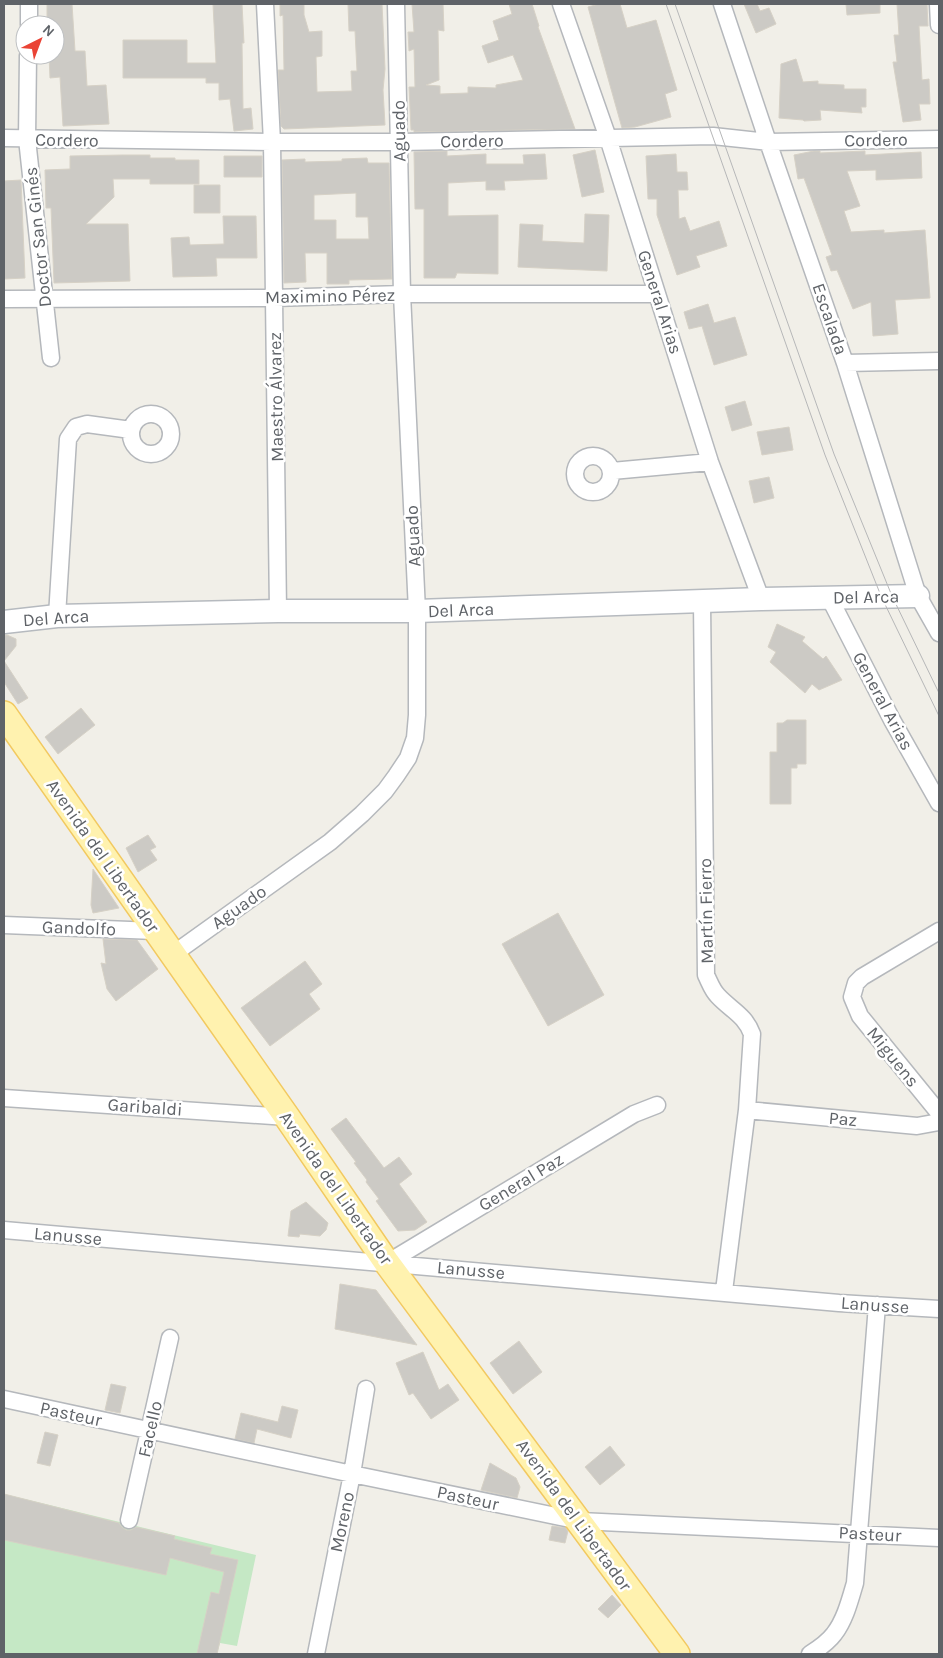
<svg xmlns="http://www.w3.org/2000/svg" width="943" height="1658" font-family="Karla,sans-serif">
<rect width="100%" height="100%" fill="#f1efe8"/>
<path fill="#c5e8c5" d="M4,1494L256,1555L237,1646L220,1643L217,1654H4Z"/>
<path fill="#cccac5" stroke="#d6d1c6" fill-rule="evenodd" d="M47,4H72L75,51H85L87,86L106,85L109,124L63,126L60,77L50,78L49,55H55V25H47Z
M213,4H242L244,43H242L243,109L251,108L253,129L234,131L230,99L219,100V83H206V78H123V40H187V63H216Z
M280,4H304V15L309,32L322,31V56L316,57L317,92L352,91L351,71H357L355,31H349L348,4H382L385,69L383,90L385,125L284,129L281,126L278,70H284L283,15L280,16Z
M412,4H443L444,31L438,30L439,80L426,85L440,86V94L468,93V87L496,88V85L523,80L513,55L488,63L482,46L499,40L493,21L512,14L509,4H532L539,26L538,27L575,129L414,132V130H411L409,87H415L414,49L409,51L408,32H414Z
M599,4H620L627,28L656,20L677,90L665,94L671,117L635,127L622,128L588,7Z
M744,4H757L760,11L769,8L776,24L756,33Z
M846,4H880V13L847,15Z
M897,4H927L928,26H919L922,80L929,79L930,104H919L921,120L903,122L893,62H897L894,35H899Z
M796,59L803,82L818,81V84L844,85V89H866V107H861L862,113L820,110L821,120L804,121L803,120L779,118L781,64Z
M595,150L604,192L582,197L573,155Z
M447,151V156L486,154V164H524L523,155L545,154L547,179L504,181L505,190H486V181L448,183V216L498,215V274L457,273L455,278H424V209H415L414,152Z
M814,151H820V153L865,151V155L921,152L922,178L876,180V170L847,171L860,206L844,211L851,232L884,230V233L925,230L930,298L895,300L898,334L873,336L871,302L853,309L837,270L831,271L826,257L832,255L804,178L798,179L794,155Z
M676,154L677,172H687L688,190H678L679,219L685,217L690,231L719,221L727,246L696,256L700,267L677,275L657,215V199H648L646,156Z
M123,155H150V158H175V160H199V184H150V179H113L114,197L86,224H128L130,281L54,283L51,208H46L45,170L70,169V156Z
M224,156H262V177H224Z
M367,158L368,163H389L392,279L349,280V284H327V253H305L306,282L284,283L282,160L305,159V162L342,161V159ZM356,193V217H368L369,239H336V220H314V195Z
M21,180L25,278L4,279V181Z
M194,185H220V213H194Z
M585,214L609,215L607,271L518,267L520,224L543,225L542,241L584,243Z
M223,216H256L257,258H216L217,276L173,277L171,238L189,237L190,245L224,244Z
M708,304L714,323L735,317L747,355L714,365L702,326L689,329L684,312Z
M745,401L752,425L732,431L725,407Z
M789,427L793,450L762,455L757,432Z
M769,477L774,498L754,503L749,481Z
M777,624L805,637L802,641L823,659L826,656L842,680L819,690L812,684L805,693L770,662L776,652L768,647Z
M4,635H7L16,639V646L4,661Z
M4,661L28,698L18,704L4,682Z
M81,708L95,725L58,754L45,737Z
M787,720H806V764H797V768H791V804H770V752H777V723H783Z
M148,835L156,847L150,850L157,860L138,872L126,848Z
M93,869L119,908L93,913L91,905Z
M558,913L604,995L548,1026L502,944Z
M103,939L137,940L158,969L116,1001L107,989L101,963L106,964Z
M305,961L322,984L309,994L320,1009L270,1046L241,1008Z
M346,1118L384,1168L399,1157L412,1174L399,1184L427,1222L415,1230L398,1231L376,1201L379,1199L366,1182L367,1180L354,1163L356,1162L331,1129Z
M306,1202L328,1223L326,1230L320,1236L300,1234L299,1237L288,1236L291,1211Z
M340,1284L376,1290L417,1345L335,1329Z
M519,1341L542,1372L513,1394L490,1363Z
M423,1352L439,1390L448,1384L459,1400L431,1419L413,1393L409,1395L396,1363Z
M111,1384L126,1387L120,1413L105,1410Z
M282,1406L298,1410L291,1438L257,1429L254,1443L235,1439L241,1413L278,1422Z
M45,1432L58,1435L50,1466L37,1463Z
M610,1446L625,1465L600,1485L585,1467Z
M490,1463L516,1478L520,1487L517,1498L481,1490Z
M4,1494L119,1523L122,1527L126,1530H131L136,1527L175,1536L174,1539L212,1548L210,1554L238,1560L217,1654H197L211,1592L219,1594L224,1572L170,1558L166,1575L4,1540Z
M552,1526L566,1528L568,1531L565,1543L549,1540Z
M612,1595L621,1605L608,1618L598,1609Z"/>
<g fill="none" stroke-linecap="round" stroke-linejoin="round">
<g stroke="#b5b8bc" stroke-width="19">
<path id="street" d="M265,4L272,142L278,611
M561,4L608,138L710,462L761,599
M722,4L768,142L845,363L918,596L939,633
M938,4L939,25
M29,25V4
M28,55L27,139L51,358
M4,138L272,142H400L713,136L768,142L939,139
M4,299L274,298L402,294H657
M845,363L939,361
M131 434a20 20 0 1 1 40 0a20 20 0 1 1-40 0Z
M575 474a18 18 0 1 1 36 0a18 18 0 1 1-36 0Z
M612,471L710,462
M829,597L892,720L939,803
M702,602L706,975C710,983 712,990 718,996C731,1010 745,1015 752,1034L747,1110L724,1291
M57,616L68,439L76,427L87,424L131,430
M4,925L155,931
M939,931L862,977L856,983L852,997L860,1016L939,1113
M172,955L330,842L362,814L385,791L396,776L408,758L415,738L417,715V611L402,294L396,4
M4,1098L287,1117
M747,1110L917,1126L939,1122
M4,1230L839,1303L939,1309
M387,1263L634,1114L657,1105
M4,1399L352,1474L580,1521L939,1538
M129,1520L170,1338
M316,1654L352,1474L366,1389
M810,1654C818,1649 828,1642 834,1634C845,1620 850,1600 855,1583L877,1305"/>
</g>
<g stroke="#b6babf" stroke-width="25">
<path id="secondary" d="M4,622L57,616L278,611H417L761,599L918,596"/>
</g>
<g stroke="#f2c960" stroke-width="28">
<path id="primary" d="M4,714L287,1117L387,1263L677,1654"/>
</g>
<use href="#street" stroke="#fff" stroke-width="16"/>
<use href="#secondary" stroke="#fff" stroke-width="22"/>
<use href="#primary" stroke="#fff2af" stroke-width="25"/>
<path stroke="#b6b7b8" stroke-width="1" d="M666,4L825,455L881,596L939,716
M675,4L834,454L892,596L939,693"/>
</g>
<g text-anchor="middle" stroke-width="5" stroke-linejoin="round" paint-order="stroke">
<g font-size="18" fill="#5f6368" stroke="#fff">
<text transform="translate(399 131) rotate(-91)" y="6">Aguado</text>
<text transform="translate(67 140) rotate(1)" y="6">Cordero</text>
<text transform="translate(876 140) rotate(-1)" y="6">Cordero</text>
<text transform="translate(472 141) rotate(-1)" y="6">Cordero</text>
<text transform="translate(38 237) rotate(-96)" y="6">Doctor San Ginés</text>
<text transform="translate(330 296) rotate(-1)" y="6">Maximino Pérez</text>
<text transform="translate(660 302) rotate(72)" y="6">General Arias</text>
<text transform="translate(830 319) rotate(71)" y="6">Escalada</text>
<text transform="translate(276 397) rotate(-91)" y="6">Maestro Álvarez</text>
<text transform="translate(413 536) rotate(-93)" y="6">Aguado</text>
<text transform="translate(866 597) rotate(-1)" y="6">Del Arca</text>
<text transform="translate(461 610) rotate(-2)" y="6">Del Arca</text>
<text transform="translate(56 618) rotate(-4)" y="6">Del Arca</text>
<text transform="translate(883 701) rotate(62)" y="6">General Arias</text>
<text transform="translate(103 856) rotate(55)" y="6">Avenida del Libertador</text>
<text transform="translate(239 907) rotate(-35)" y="6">Aguado</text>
<text transform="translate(706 911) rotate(-91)" y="6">Martín Fierro</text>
<text transform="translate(79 928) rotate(2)" y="6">Gandolfo</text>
<text transform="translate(893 1057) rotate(51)" y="6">Miguens</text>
<text transform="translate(145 1107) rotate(4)" y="6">Garibaldi</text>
<text transform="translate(843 1119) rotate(5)" y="6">Paz</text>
<text transform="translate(521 1182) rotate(-31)" y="6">General Paz</text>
<text transform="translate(336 1188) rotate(55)" y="6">Avenida del Libertador</text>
<text transform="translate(68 1236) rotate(5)" y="6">Lanusse</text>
<text transform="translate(471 1270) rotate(5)" y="6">Lanusse</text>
<text transform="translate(875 1305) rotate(4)" y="6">Lanusse</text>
<text transform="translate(71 1414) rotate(12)" y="6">Pasteur</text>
<text transform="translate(150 1429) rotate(-77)" y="6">Facello</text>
<text transform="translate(468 1498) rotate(12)" y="6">Pasteur</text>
<text transform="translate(574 1515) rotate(54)" y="6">Avenida del Libertador</text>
<text transform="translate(342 1522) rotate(-78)" y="6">Moreno</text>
<text transform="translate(870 1534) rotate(3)" y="6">Pasteur</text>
</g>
</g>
<rect width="943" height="1658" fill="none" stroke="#5f6368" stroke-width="10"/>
<g transform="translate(40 40) rotate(42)"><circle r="24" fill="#ffffff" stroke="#bfc1c3"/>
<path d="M0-4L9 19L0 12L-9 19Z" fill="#ea4335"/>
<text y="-8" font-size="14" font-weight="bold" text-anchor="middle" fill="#5f6368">N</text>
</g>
</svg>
